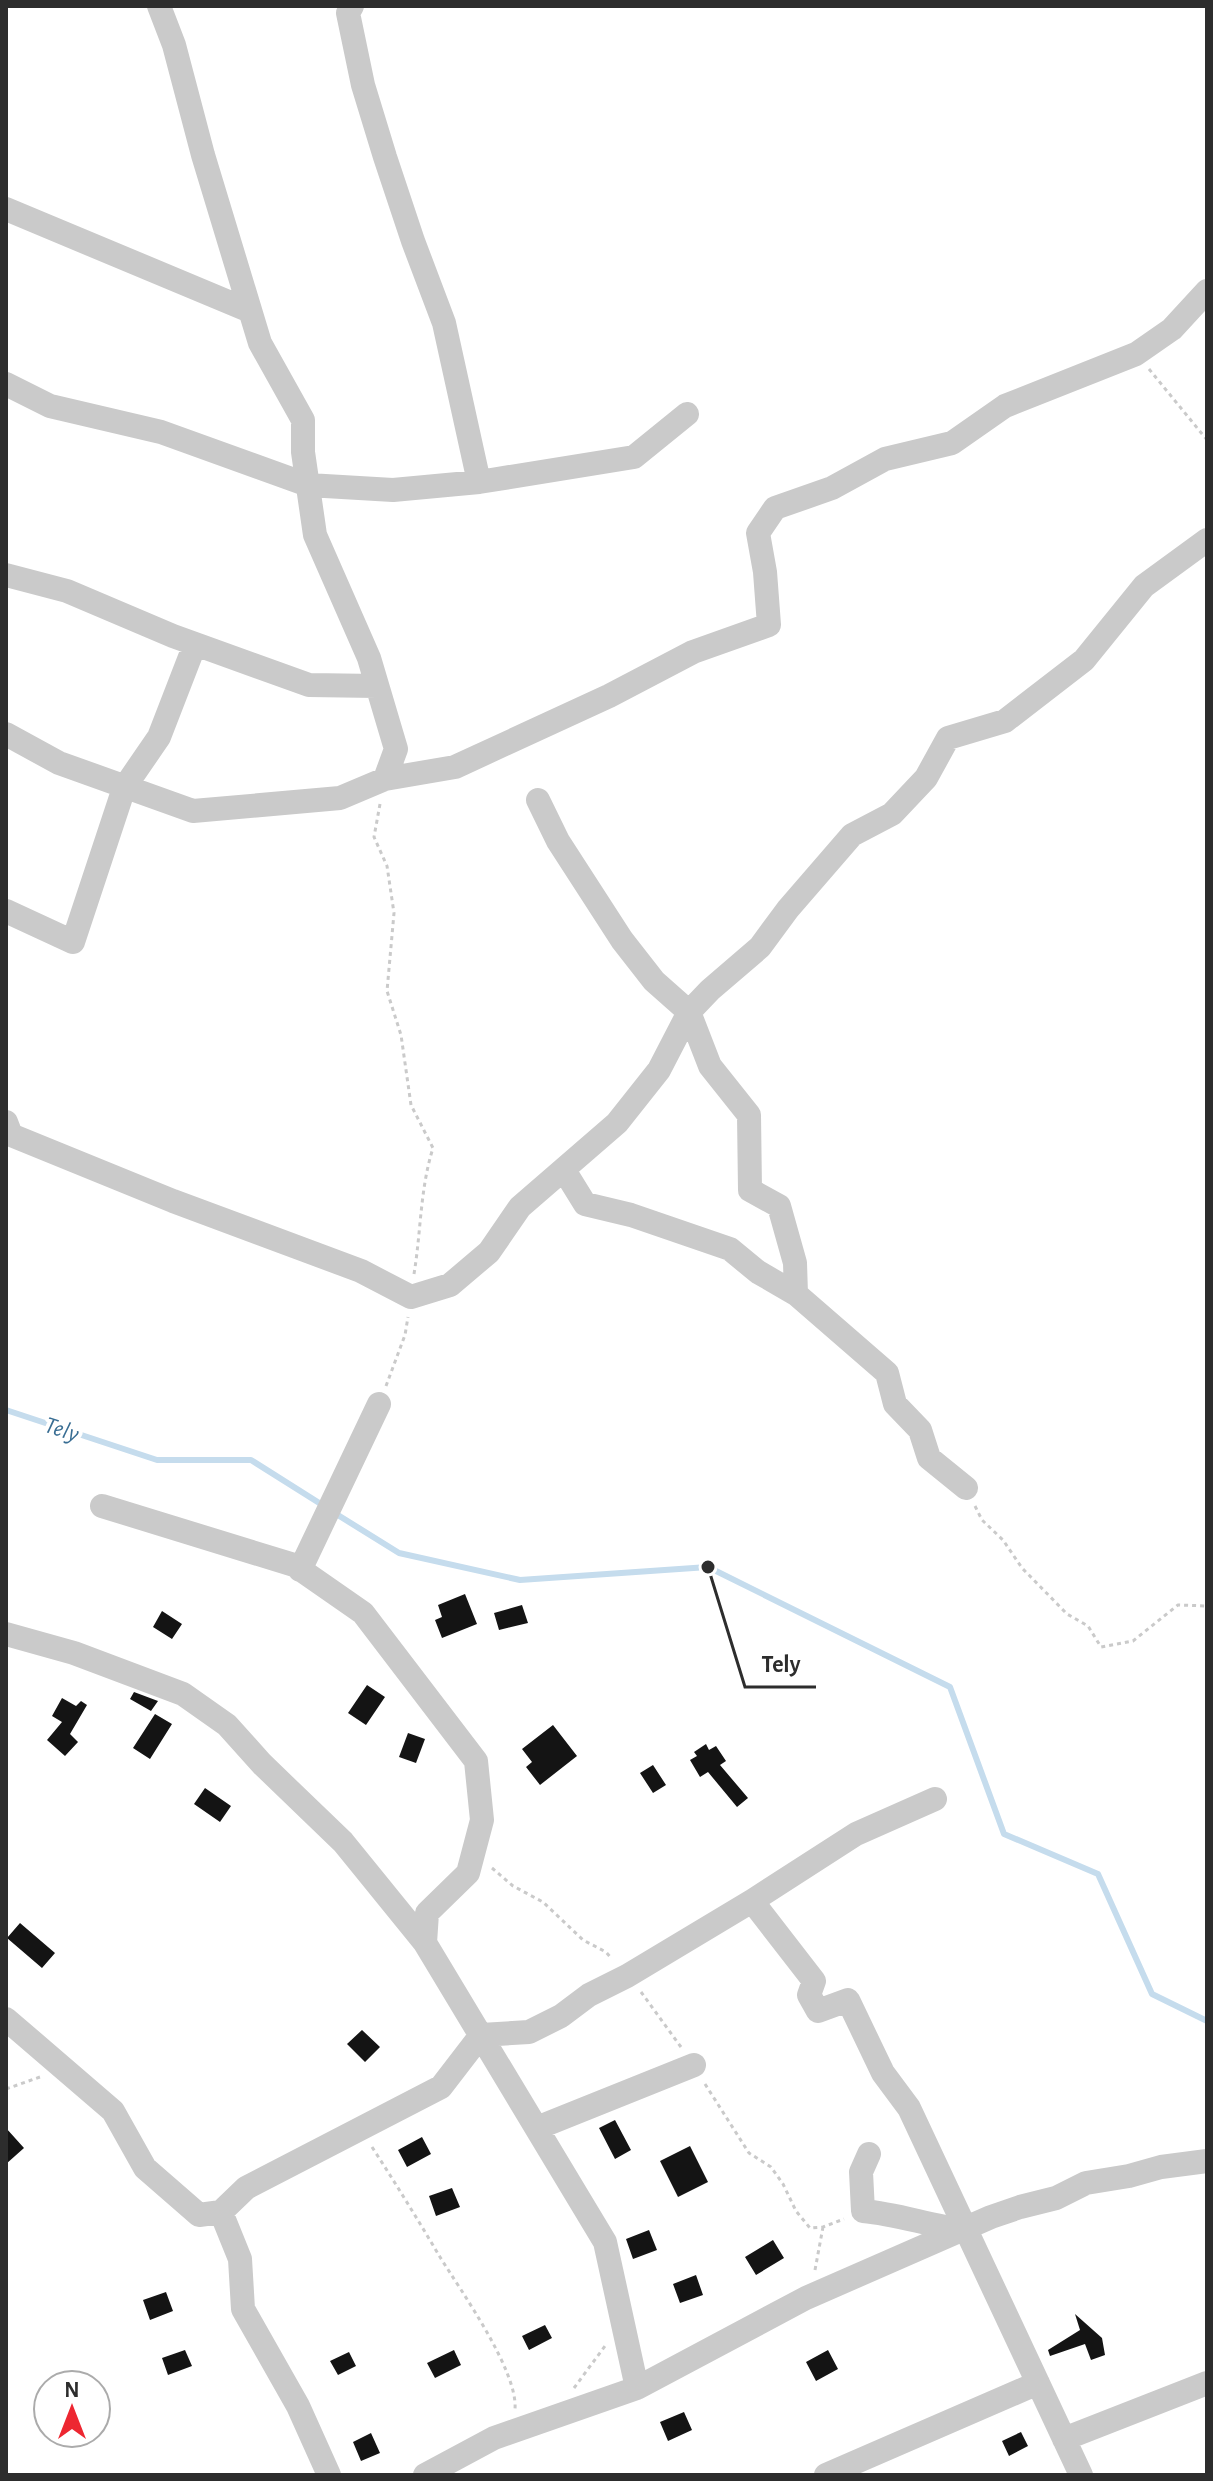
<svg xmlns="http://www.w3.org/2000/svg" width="1213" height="2481" font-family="'Alegreya Sans',sans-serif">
<rect width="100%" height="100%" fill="#fff"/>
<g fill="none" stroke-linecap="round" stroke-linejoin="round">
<path stroke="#c5dced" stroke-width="6" d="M6,1410L157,1460H251L324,1506
M333,1512L399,1553L520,1580L708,1567L950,1687L1004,1834L1098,1874L1152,1994L1207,2021"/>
</g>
<path fill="#141414" d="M465,1594L477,1624L442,1638L435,1620L442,1617L438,1605Z
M522,1605L528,1623L499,1630L494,1613Z
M162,1611L182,1624L172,1639L153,1627Z
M367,1685L385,1697L366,1725L348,1713Z
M134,1692L158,1701L151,1711L130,1699Z
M62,1698L76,1706L81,1701L87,1705L70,1734L78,1742L65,1756L47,1740L62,1722L52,1716Z
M155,1714L172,1724L150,1759L133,1748Z
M553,1725L577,1756L540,1785L526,1767L532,1762L522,1749Z
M408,1733L425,1739L416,1763L399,1757Z
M706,1744L709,1750L716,1746L726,1761L720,1765L748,1798L737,1807L708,1772L700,1777L690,1760L697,1756L694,1752Z
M653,1765L666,1785L653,1793L640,1773Z
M205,1788L231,1806L220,1822L194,1804Z
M20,1923L55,1953L42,1968L7,1938Z
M362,2030L380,2047L365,2062L347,2044Z
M615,2120L631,2150L615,2159L599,2128Z
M6,2128L24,2148L6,2164Z
M422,2137L431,2154L407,2167L398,2150Z
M690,2146L708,2182L678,2197L660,2161Z
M452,2188L460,2207L436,2216L429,2196Z
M649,2230L657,2250L633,2259L626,2239Z
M773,2240L784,2258L756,2275L745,2257Z
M696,2275L703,2295L680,2303L673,2284Z
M166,2292L173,2311L150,2320L143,2300Z
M1075,2314L1102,2338L1105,2355L1091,2360L1085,2344L1050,2356L1048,2350L1080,2330Z
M545,2325L552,2338L529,2350L522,2336Z
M185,2350L192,2366L168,2375L162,2358Z
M454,2350L461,2365L435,2378L427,2363Z
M828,2350L838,2369L816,2381L806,2362Z
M349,2352L356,2366L338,2375L330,2361Z
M684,2412L692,2430L668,2441L660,2422Z
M1021,2432L1028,2446L1009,2456L1002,2441Z
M371,2433L380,2453L361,2461L353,2442Z"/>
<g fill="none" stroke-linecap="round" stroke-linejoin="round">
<path stroke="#cacaca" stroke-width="3" stroke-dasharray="4 4" stroke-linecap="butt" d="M1149,369L1207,440
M380,804L374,837L387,866L394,913L387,991L401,1035L411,1105L433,1148C420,1189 421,1232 414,1274
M386,1386L405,1335L408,1317
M975,1506L982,1520L1003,1540L1022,1568L1067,1614L1088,1626L1101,1647L1133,1641L1178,1605L1207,1606
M492,1868L513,1886L543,1902L583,1940L606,1952L612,1959
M641,1992L681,2047
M705,2084L749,2153L771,2167L783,2184L796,2211L810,2228L823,2227L844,2219
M6,2089L40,2077
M372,2147C396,2184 418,2220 440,2257C461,2291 518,2371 515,2409
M815,2270L823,2227
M574,2388L605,2346"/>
<path stroke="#cacaca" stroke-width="24" d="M159,6L174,45L203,155L260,343L303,420V452L315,535L369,658L396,749L385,779
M352,6L348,13L363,85L385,157L413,241L444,323L479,482
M6,209L250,311
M6,384L50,406L161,432L308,485L393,490L479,482L634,457L687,414
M6,575L67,591L173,636L309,685L377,686
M6,734L59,763L193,811L340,798L385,779L455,767L609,696L693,652L769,625L765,572L758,533L775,508L832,488L885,459L952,443L1005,406L1136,354L1172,329L1207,291
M6,911L73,942L124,788L159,737L195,644
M6,1122L11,1135L173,1201L361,1271L411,1297L450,1285L489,1252L520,1207L617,1123L659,1070L689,1012L654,981L622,940L558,841L538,800
M564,1170L585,1204L631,1215L730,1249L758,1272L796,1294L887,1373L895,1404L920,1430L929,1458L966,1488
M796,1294L795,1263L779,1206L750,1190L749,1115L710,1066L689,1012L710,990L760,947L788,909L852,835L892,814L926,778L948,738L1005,721L1084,660L1144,586L1207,540
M102,1506L294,1565L363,1613L476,1761L482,1820L468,1873L427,1913L425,1943
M300,1570L379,1404
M6,1634L74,1653L183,1694L227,1725L262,1764L343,1842L425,1943L605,2242L637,2388L494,2438L425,2475
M935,1799L856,1834L752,1901L814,1981L809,1995L818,2011L848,2000L883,2073L909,2108L1081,2475
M6,2019L113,2111L145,2168L199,2215L221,2212L246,2188L441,2087L481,2035L529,2032L561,2016L589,1995L627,1976L752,1901
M537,2128L694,2065
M869,2154L861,2172L863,2211C898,2214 930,2226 964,2230
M221,2212L240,2259L243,2309L298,2406L329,2475
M637,2388L806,2298L991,2217L1020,2207L1056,2198L1086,2183L1129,2176L1161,2167L1207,2161
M1064,2439L1207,2383
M826,2475L1038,2383"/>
</g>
<g text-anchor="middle" stroke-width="8" stroke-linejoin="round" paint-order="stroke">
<g font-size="24" font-style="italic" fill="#386d93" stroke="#fff">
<text transform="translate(62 1429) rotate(18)" y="8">Tely</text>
</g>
</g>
<path fill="none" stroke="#2d2d2d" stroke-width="3" d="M708 1567L745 1687H816"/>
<circle fill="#2d2d2d" stroke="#fff" stroke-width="3" cx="708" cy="1567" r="8"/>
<g font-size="24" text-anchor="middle" font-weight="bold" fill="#2d2d2d" stroke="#fff" stroke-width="8" stroke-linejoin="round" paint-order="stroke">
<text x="781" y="1672">Tely</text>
</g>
<rect width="1213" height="2481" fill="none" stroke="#2d2d2d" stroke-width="16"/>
<g transform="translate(72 2409)"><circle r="38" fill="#ffffff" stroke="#ababab" stroke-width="2"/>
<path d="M0-6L14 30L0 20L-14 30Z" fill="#ed2731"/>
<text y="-12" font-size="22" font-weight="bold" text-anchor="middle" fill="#2d2d2d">N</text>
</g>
</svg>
